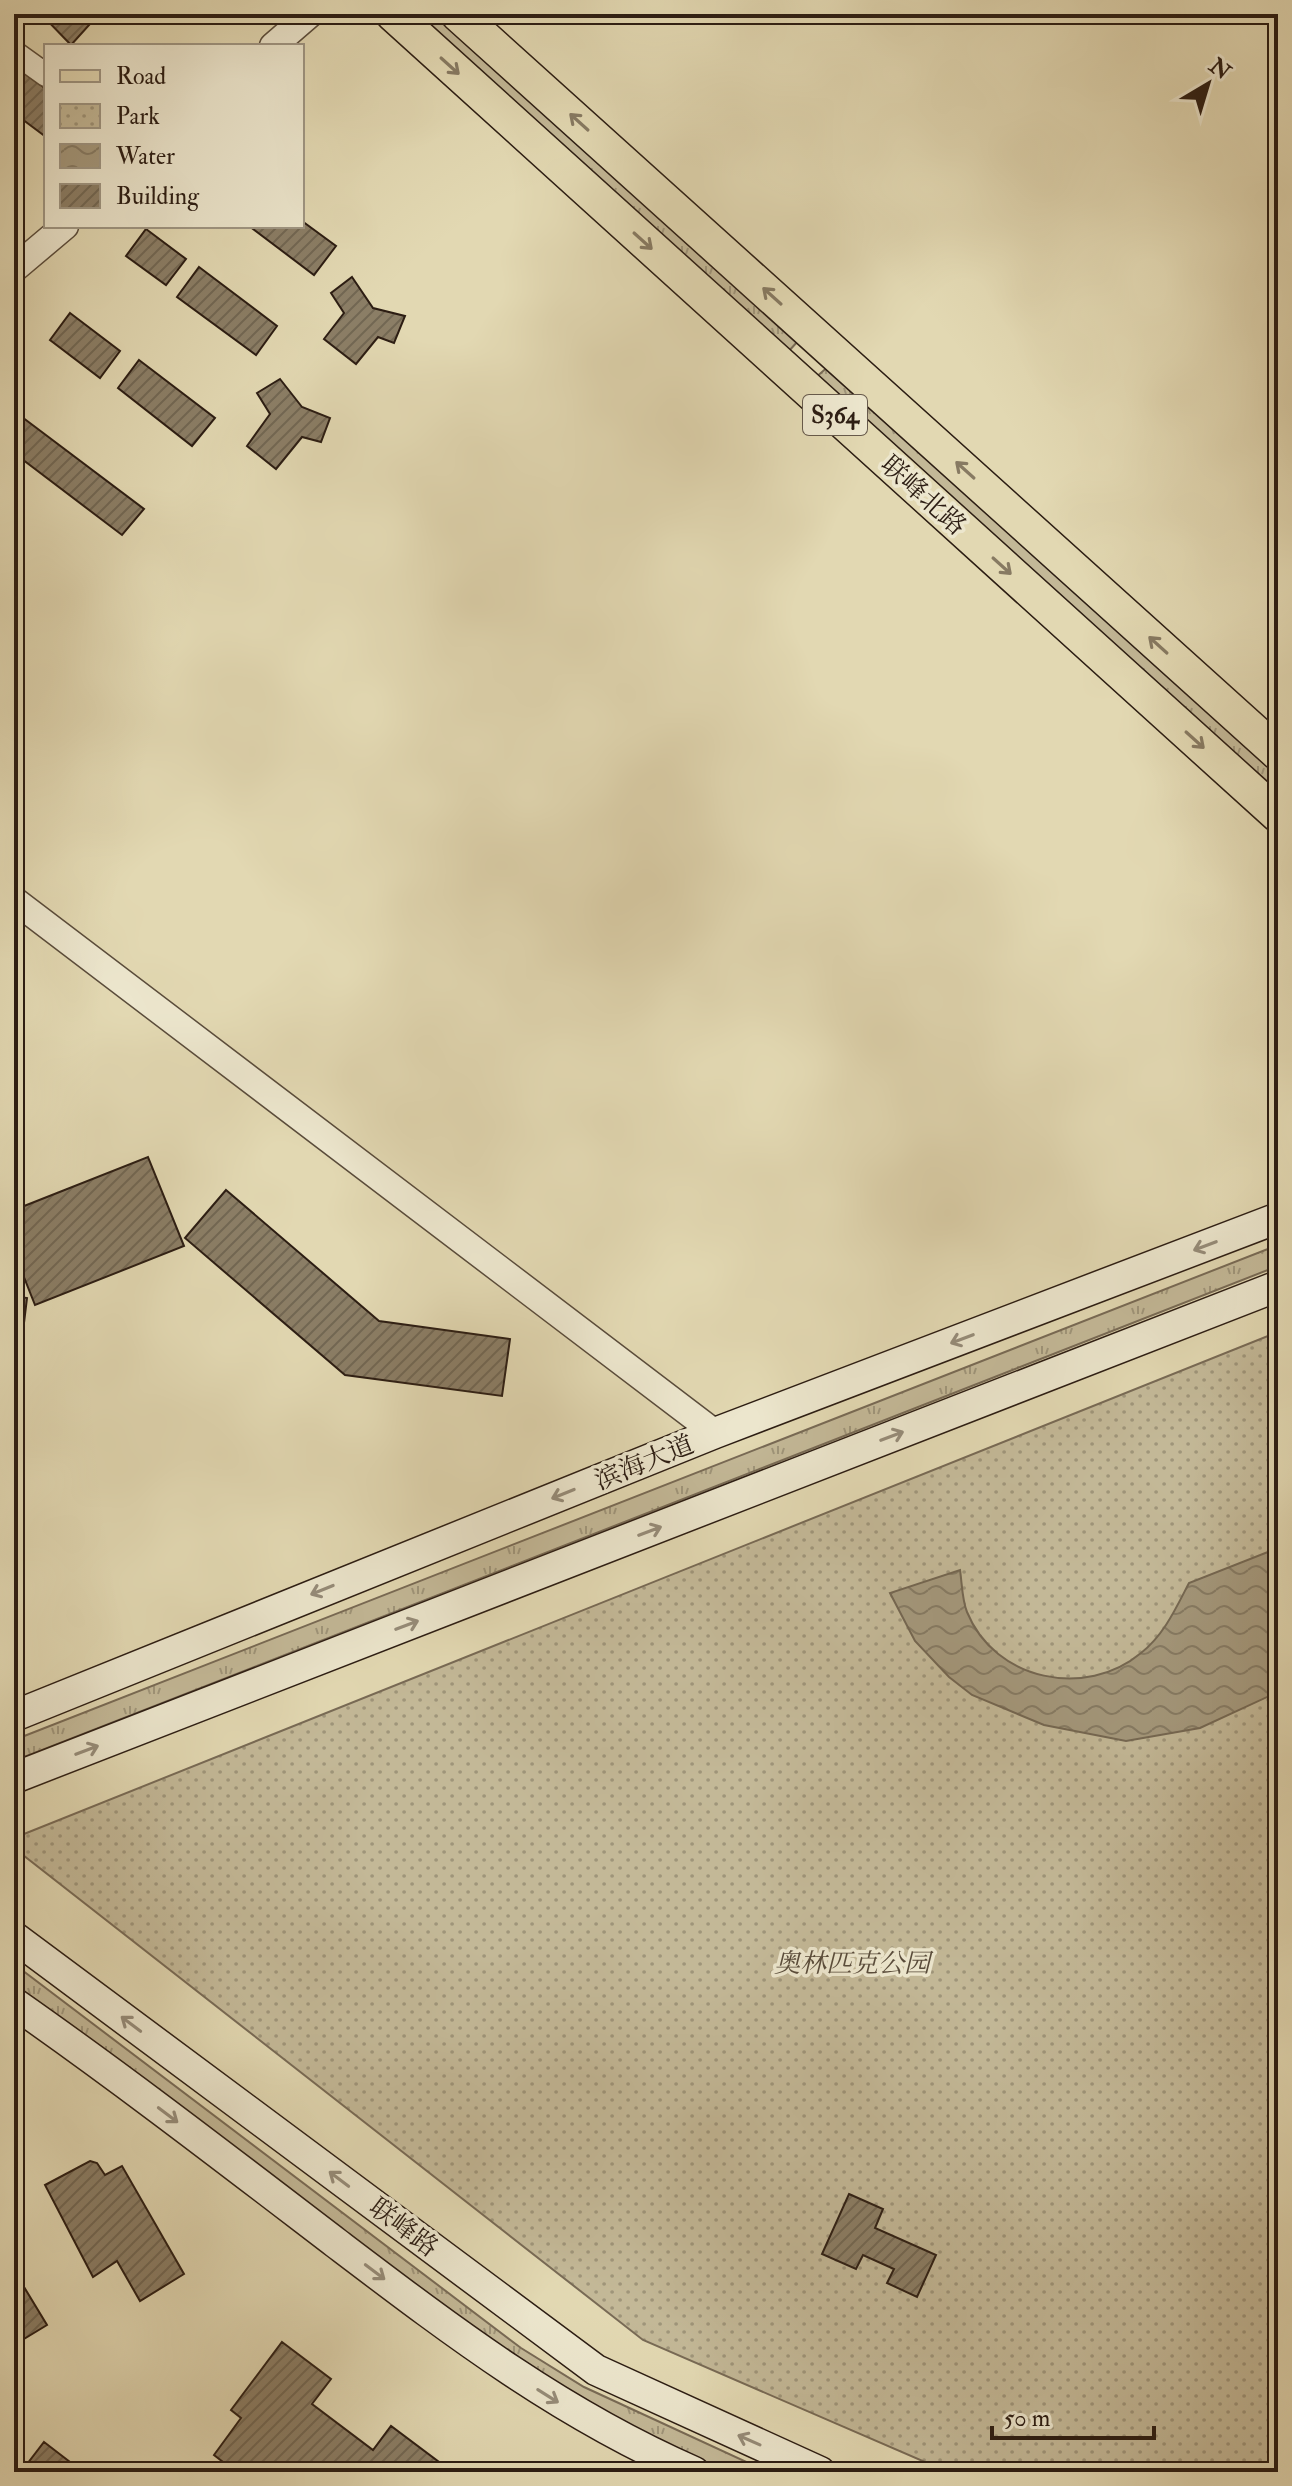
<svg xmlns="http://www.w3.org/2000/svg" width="1292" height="2486" font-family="'IM FELL Double Pica','Noto Serif SC',serif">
<defs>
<pattern id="grass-tufts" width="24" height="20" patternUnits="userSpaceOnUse" patternTransform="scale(2)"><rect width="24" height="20" fill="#c3b897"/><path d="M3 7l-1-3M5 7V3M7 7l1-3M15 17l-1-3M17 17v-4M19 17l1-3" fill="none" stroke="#9f957a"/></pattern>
<pattern id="park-dots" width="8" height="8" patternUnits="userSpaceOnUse" patternTransform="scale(2)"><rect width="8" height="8" fill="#c3b897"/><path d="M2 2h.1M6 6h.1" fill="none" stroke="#9f957a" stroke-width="1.8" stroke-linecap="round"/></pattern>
<pattern id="water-waves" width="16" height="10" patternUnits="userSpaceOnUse" patternTransform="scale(2)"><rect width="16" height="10" fill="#a4987c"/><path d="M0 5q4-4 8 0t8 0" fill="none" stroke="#867b64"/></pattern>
<pattern id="building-hatch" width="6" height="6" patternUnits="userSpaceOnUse" patternTransform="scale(2)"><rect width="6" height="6" fill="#8b7e66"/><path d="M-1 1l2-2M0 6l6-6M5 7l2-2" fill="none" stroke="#726753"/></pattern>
</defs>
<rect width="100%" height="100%" fill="#e2d8b2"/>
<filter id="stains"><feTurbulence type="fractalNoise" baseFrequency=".0025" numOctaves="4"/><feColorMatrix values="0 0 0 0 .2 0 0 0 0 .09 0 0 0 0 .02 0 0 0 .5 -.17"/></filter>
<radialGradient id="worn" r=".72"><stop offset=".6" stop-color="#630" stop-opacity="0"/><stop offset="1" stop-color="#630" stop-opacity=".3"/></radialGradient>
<path fill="url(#grass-tufts)" stroke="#786a55" stroke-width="2" d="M413,14H434L563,123L799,340L787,353Z
M830,365L1278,773V796L815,378Z
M1278,1245V1266L14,1761V1740Z
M14,1964L521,2348L584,2387L768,2472H724L668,2447L520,2364L125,2065L14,1988Z"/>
<path fill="url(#park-dots)" stroke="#786a55" stroke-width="2" d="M1278,1332V2472H948L643,2340L14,1848V1838Z"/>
<path fill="url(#water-waves)" stroke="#746752" stroke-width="2" d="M1278,1548V1692L1200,1728L1126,1741L1044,1725L972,1695L949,1677L915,1641L890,1593L960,1570C962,1583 962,1600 967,1612C995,1681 1086,1699 1141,1653C1164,1635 1176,1608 1189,1583Z"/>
<path fill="url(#building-hatch)" stroke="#2c1d13" stroke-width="2" d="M41,14H99L71,45Z
M14,65L46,89V137L14,113Z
M302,221L336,246L314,275L249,226H302Z
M146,229L186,259L166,285L126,256Z
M199,267L277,326L256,355L177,297Z
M352,277L373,308L405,316L394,343L378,337L356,364L324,339L344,313L331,293Z
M70,313L120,351L100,378L50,340Z
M139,360L215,418L192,446L118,388Z
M280,379L302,407L330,418L321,442L302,437L276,469L247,446L270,414L257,393Z
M14,411L144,509L122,535L14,453Z
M148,1157L184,1246L35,1305L14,1252V1210Z
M226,1190L379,1321L510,1339L502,1396L345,1375L185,1238Z
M14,1296L27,1298L14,1406Z
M90,2161L97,2163L105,2175L122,2166L184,2274L140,2301L117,2261L93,2277L45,2185Z
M849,2194L883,2209L875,2228L936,2255L917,2297L887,2283L894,2269L863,2255L856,2269L822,2254Z
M21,2282L47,2325L14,2345V2286Z
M282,2342L331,2379L312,2404L373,2450L391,2426L439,2462L431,2472H236L214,2455L241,2418L231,2410Z
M44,2442L83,2472H21Z"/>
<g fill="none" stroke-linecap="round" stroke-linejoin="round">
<g stroke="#5a4c3b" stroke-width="25">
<path id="minor" d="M14,52L46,75"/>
</g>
<g stroke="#5a4c3b" stroke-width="29">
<path id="tertiary" d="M273,46L310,14
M14,269L65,226
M14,900L715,1433"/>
</g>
<g stroke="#2c1d13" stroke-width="33">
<path id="secondary" d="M14,1716L715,1433L1278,1218
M14,1778L1278,1286
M14,1937L596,2370L820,2472
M14,2003C124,2080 230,2162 336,2243C452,2331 559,2413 694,2472"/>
</g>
<g stroke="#2c1d13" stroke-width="37">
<path id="primary" d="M393,14L1278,815
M458,14L1278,753"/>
</g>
<use href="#minor" stroke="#ece6cd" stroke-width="22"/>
<use href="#tertiary" stroke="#ece6cd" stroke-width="26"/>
<use href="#secondary" stroke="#ece6cd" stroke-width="30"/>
<use href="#primary" stroke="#e2d8b2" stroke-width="34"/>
</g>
<defs><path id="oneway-shaft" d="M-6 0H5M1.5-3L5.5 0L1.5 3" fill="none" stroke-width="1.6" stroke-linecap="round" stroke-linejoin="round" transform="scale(2)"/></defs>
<g stroke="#877a62">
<use href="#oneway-shaft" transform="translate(450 66) rotate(42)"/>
<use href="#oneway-shaft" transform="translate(579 122) rotate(-138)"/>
<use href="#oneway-shaft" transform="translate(643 241) rotate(42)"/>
<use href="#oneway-shaft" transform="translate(772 296) rotate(-138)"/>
<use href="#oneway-shaft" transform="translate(965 470) rotate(-138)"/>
<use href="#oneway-shaft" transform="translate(1002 566) rotate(42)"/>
<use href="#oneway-shaft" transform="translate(1158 645) rotate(-138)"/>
<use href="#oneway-shaft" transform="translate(1195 740) rotate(42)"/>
</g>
<g stroke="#968c79">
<use href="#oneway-shaft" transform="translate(1205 1246) rotate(159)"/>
<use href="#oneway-shaft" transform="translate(962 1339) rotate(159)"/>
<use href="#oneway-shaft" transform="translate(892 1436) rotate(-21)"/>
<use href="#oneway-shaft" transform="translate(563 1494) rotate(158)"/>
<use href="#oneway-shaft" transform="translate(650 1531) rotate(-21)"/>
<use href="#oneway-shaft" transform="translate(322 1590) rotate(158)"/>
<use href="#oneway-shaft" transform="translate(407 1625) rotate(-21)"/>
<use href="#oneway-shaft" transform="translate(87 1750) rotate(-21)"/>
<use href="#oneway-shaft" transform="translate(131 2024) rotate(-143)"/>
<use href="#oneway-shaft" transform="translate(168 2115) rotate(37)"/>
<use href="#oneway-shaft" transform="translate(339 2179) rotate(-143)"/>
<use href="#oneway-shaft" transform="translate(375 2272) rotate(37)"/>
<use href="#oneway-shaft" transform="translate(548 2396) rotate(32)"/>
<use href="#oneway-shaft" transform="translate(749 2440) rotate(-156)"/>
</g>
<g text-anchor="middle" stroke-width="7" stroke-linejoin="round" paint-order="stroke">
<rect fill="#ece6cd" stroke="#66594b" stroke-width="2" x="803" y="395" width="64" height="40" rx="6"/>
<g font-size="24" font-weight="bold" fill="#2c1d13">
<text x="835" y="423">S364</text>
</g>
<g font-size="26" fill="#2c1d13" stroke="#ece6cd">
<text transform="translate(924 495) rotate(42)" y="9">联峰北路</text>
<text transform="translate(644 1462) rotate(-22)" y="9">滨海大道</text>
<text transform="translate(404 2227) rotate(37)" y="9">联峰路</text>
</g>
<g font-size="26" font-style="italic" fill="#594c3b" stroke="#ece6cd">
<text x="852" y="1972">奥林匹克公园</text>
</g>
</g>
<rect width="1292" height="2486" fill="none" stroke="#e2d8b2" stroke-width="48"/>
<rect x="16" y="16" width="1260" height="2454" fill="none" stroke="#2c1d13" stroke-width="4"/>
<rect x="24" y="24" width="1244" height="2438" fill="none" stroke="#2c1d13" stroke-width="2"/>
<rect x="44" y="44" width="260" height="184" fill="#ece6cd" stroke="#9f9683" stroke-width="2"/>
<rect x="60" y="70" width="40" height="12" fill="#e2d8b2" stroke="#9f9683" stroke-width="2"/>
<text x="116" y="84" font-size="24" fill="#2c1d13">Road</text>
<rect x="60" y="104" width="40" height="24" fill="url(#park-dots)" stroke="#9f9683" stroke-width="2"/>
<text x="116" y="124" font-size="24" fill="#2c1d13">Park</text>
<rect x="60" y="144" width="40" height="24" fill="url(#water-waves)" stroke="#9f9683" stroke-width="2"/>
<text x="116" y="164" font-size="24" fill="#2c1d13">Water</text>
<rect x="60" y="184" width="40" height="24" fill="url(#building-hatch)" stroke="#9f9683" stroke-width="2"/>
<text x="116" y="204" font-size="24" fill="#2c1d13">Building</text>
<g transform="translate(1208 84) rotate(38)" stroke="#ece6cd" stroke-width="6" paint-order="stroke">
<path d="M0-6L14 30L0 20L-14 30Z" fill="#2c1d13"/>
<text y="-12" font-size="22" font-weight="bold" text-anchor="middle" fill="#2c1d13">N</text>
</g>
<path d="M992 2426v12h162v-12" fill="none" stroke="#2c1d13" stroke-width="4"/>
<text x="1004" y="2426" font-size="24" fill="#2c1d13" stroke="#ece6cd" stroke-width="6" paint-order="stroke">50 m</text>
<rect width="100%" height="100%" filter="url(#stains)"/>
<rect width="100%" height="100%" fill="url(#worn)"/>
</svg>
